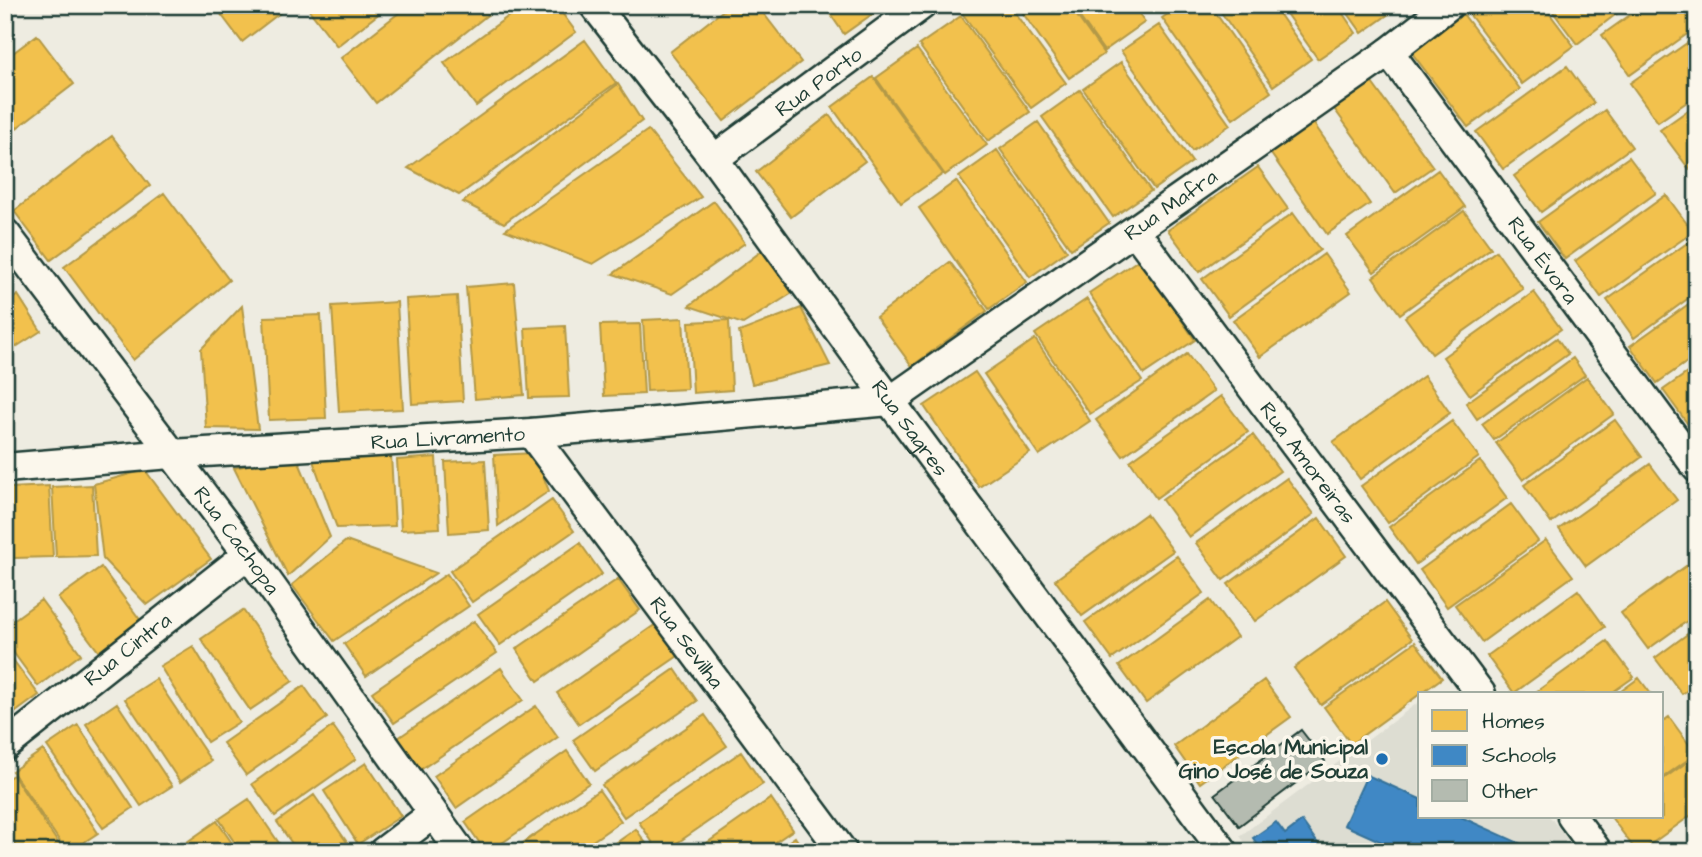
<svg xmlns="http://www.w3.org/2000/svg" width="1702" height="857" font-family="'Architects Daughter',sans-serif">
<rect width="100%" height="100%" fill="#eeece1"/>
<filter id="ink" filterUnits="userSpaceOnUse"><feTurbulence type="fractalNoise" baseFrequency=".0143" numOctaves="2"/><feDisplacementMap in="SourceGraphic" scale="14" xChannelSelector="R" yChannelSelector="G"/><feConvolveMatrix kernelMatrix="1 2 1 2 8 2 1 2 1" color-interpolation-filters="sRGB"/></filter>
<g filter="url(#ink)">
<path fill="#ddddd2" d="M1420,701V817H1550L1577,852H1252L1240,836Z"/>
<path fill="#f2c14e" stroke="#b39946" stroke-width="2" d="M214,5H276L281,12L242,42Z
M308,5H390L337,46L306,6Z
M409,5H500L376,103L341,58Z
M524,5H556L576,32L476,106L444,63Z
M730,5H757L801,62L724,121L670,52Z
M824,5H885L844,34Z
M973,5H1009L1066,83L1031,108L962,13Z
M1017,5H1069L1104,54L1069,78Z
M1071,5H1133L1145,22L1104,51Z
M1181,5H1210L1271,92L1233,119L1162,18Z
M1216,5H1273L1311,59L1273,86Z
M1280,5H1337L1356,33L1318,59Z
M1342,5H1399L1400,6L1362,33Z
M1472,5H1543L1574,46L1522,84L1466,10Z
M1548,5H1628L1577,44Z
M1644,5H1697V27L1630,75L1602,35Z
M1463,14L1520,89L1468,127L1412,53Z
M961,16L1030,112L988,141L919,45Z
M1159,25L1230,125L1192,151L1121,51Z
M37,35L74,84L5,137V59Z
M1697,36V95L1658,122L1630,83Z
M585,40L616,83L459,195L408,168Z
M917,49L987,145L945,175L876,78Z
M1121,62L1192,162L1154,189L1083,89Z
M1567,66L1594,103L1503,169L1476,132Z
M1367,76L1433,167L1395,193L1330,103Z
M873,77L943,174L901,203L832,107Z
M618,84L642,121L504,223L463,202Z
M1080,90L1151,191L1113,217L1042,117Z
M1697,104V164L1689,169L1660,130Z
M1605,110L1632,147L1541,212L1514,176Z
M829,115L865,161L791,217L756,172Z
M1312,121L1370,204L1327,234L1269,151Z
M1038,122L1109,223L1071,249L1000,149Z
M648,130L701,197L593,264L505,230Z
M112,136L150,186L51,260L14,211Z
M997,150L1067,251L1030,277L959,177Z
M1629,157L1656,193L1565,259L1538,222Z
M1258,167L1288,209L1199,272L1168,230Z
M1438,170L1465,207L1374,272L1347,236Z
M956,181L1027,282L989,309L919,208Z
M164,193L229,280L133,360L64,267Z
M1666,195L1693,232L1601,297L1575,261Z
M714,201L745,243L672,294L613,274Z
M1464,211L1491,248L1400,314L1373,277Z
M1293,213L1320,250L1229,316L1202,279Z
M1697,236V292L1634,338L1607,300Z
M763,250L794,292L743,324L689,306Z
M1496,251L1523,289L1432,354L1405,317Z
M1324,254L1351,292L1260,357L1233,320Z
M1140,259L1195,340L1144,374L1089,293Z
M950,262L987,311L912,366L876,317Z
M514,283L524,395L475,399L466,287Z
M1534,292L1561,329L1470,395L1443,357Z
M18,295L41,331L5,354V304Z
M457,296L463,401L412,404L406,299Z
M1697,298V355L1657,383L1630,346Z
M1087,299L1142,381L1090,414L1035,334Z
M397,302L403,409L339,412L332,306Z
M242,306L258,429L206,428L201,349Z
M801,308L830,365L752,384L739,332Z
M321,315L326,418L269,420L264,317Z
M683,318L687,389L647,391L643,320Z
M729,320L732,390L693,393L689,322Z
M640,324L644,394L604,396L600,325Z
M565,326L569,397L529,398L525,328Z
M1557,338L1568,354L1477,419L1466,403Z
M1035,339L1090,421L1039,455L984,374Z
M1187,354L1214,391L1123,456L1096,420Z
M1573,358L1585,375L1494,440L1482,424Z
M1697,366V422L1690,427L1663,390Z
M975,372L1030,453L979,487L924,406Z
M1424,376L1450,413L1360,479L1333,442Z
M1587,377L1614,414L1523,480L1496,443Z
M1221,396L1248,432L1156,498L1130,461Z
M1615,420L1642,457L1551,523L1524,485Z
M1452,421L1479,457L1388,523L1361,486Z
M1253,435L1280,471L1189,537L1162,500Z
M534,453L549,491L498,526L494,455Z
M296,455L330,537L288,576L234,468Z
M391,455L395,526L337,528L312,458Z
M436,457L440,528L401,530L397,460Z
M485,460L489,530L449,533L445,462Z
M1480,461L1507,498L1416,564L1389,527Z
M1650,464L1677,500L1586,566L1559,529Z
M145,470L211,559L147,605L103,559L94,484Z
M1287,478L1314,514L1223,580L1196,543Z
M92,485L96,556L56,557L52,487Z
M49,486L53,557L14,558L10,488Z
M552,500L574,531L472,602L450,571Z
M1511,504L1538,541L1447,607L1420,570Z
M1146,514L1173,551L1082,616L1055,580Z
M1319,518L1346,556L1255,621L1228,584Z
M1546,540L1573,576L1482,642L1455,605Z
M346,541L436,573L334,641L292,585Z
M580,543L602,574L500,645L478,614Z
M1177,556L1204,593L1112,659L1085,622Z
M1697,558V614L1648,649L1621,613Z
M101,567L141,621L99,652L58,598Z
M447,574L469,606L366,676L344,644Z
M618,579L640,610L538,681L516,649Z
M1578,590L1605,627L1514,693L1487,656Z
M41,600L81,654L38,686L5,641V626Z
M1210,600L1237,637L1146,703L1119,666Z
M1385,602L1412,639L1321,705L1294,668Z
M243,610L293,681L250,710L201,639Z
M474,621L497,653L394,723L372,692Z
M659,622L681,654L579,724L557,693Z
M1697,627V684L1682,694L1655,658Z
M1607,641L1634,677L1610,694H1533Z
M1415,642L1442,678L1351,744L1324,707Z
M193,646L239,722L207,742L160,666Z
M5,649L39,695L5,720Z
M501,668L523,700L420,770L398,738Z
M675,669L697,701L595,771L573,740Z
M1639,678L1651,694H1617Z
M156,679L211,761L180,782L125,699Z
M1264,680L1291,717L1200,783L1174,746Z
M304,686L327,718L246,775L223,743Z
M117,703L172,786L141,806L86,724Z
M536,706L558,737L456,808L434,776Z
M705,715L727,746L624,817L602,785Z
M1669,717L1696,754L1662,778V722Z
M78,725L133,808L103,828L47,746Z
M333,726L356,759L275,816L252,784Z
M43,750L98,833L69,852H67L12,771Z
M567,751L589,783L489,852H486L465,822Z
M741,752L763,784L664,852H659L639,822Z
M1697,755V811L1640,852H1637L1611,817H1662V780Z
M366,763L401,816L358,844L324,791Z
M13,775L64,852H20L5,830V780Z
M599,790L621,821L577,852H510Z
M314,795L351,848L345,852H298L277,822Z
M771,798L793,830L761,852H694Z
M249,799L285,852H241L219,819Z
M217,821L238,852H194L187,842Z
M636,829L652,852H603Z
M795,837L805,852H774Z"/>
<path fill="#3f88c5" stroke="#35729a" stroke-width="2" d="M1367,775L1420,799V817H1461L1539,852H1404L1344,825Z
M1302,821L1319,845L1309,852H1263L1253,838L1276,822L1285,834Z"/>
<path fill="#b4bbb0" stroke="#1f3d34" stroke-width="2" d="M1301,730L1325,761L1239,826L1215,794Z"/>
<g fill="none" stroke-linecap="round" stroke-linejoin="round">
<g stroke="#1f3d34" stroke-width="33">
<g id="minor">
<path id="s1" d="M594,5L714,159L890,401L1224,852"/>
<path id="s2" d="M1389,52L1697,468"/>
<path id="s3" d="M714,159L922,5"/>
<path id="s4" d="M1135,231L1481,694"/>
<path id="s5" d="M5,233L248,554L461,852"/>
<path id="s6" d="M531,433L843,852"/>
<path id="s7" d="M5,468L171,454L531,433L890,401L1389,52L1449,5"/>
<path id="s8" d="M5,746L248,554"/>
<path d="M1572,817L1598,852"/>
<path d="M383,852L433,814"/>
</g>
</g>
<use href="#minor" stroke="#fbf7ec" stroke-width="28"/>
</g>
</g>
<circle fill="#1f6fb2" stroke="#fbf7ec" stroke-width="2.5" cx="1382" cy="759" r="7"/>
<g text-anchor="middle" stroke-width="7" stroke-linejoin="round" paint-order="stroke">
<g font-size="21" fill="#1f3d34" stroke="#fbf7ec">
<text dy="7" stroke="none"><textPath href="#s3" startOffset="130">Rua Porto</textPath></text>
<text dy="7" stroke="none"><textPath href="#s7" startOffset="1230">Rua Mafra</textPath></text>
<text dy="7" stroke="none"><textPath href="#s2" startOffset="259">Rua Évora</textPath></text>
<text dy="7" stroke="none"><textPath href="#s1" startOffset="528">Rua Sagres</textPath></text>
<text dy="7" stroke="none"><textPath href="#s7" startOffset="444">Rua Livramento</textPath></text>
<text dy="7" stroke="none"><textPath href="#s4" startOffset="289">Rua Amoreiras</textPath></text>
<text dy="7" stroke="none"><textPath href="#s5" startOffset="385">Rua Cachopa</textPath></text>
<text dy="7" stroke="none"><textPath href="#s6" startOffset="261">Rua Sevilha</textPath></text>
<text dy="7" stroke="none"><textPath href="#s8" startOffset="156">Rua Cintra</textPath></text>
</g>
<g font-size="21" font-weight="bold" fill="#1f3d34" stroke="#fbf7ec" text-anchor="end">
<text x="1368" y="754">Escola Municipal<tspan x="1368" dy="24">Gino José de Souza</tspan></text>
</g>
</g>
<rect width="1702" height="857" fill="none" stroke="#fbf7ec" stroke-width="28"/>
<rect x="14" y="14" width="1674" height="829" fill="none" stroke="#1f3d34" stroke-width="2.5" filter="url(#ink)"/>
<rect x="1418" y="692" width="245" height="126" fill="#fbf7ec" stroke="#a3ada2" stroke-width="2"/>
<rect x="1432" y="710" width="35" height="21" fill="#f2c14e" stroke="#a3ada2" stroke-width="2"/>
<text x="1482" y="728" font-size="21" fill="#1f3d34">Homes</text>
<rect x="1432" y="745" width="35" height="21" fill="#3f88c5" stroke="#a3ada2" stroke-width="2"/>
<text x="1482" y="762" font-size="21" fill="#1f3d34">Schools</text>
<rect x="1432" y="780" width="35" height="21" fill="#b4bbb0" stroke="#a3ada2" stroke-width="2"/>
<text x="1482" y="798" font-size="21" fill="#1f3d34">Other</text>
</svg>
